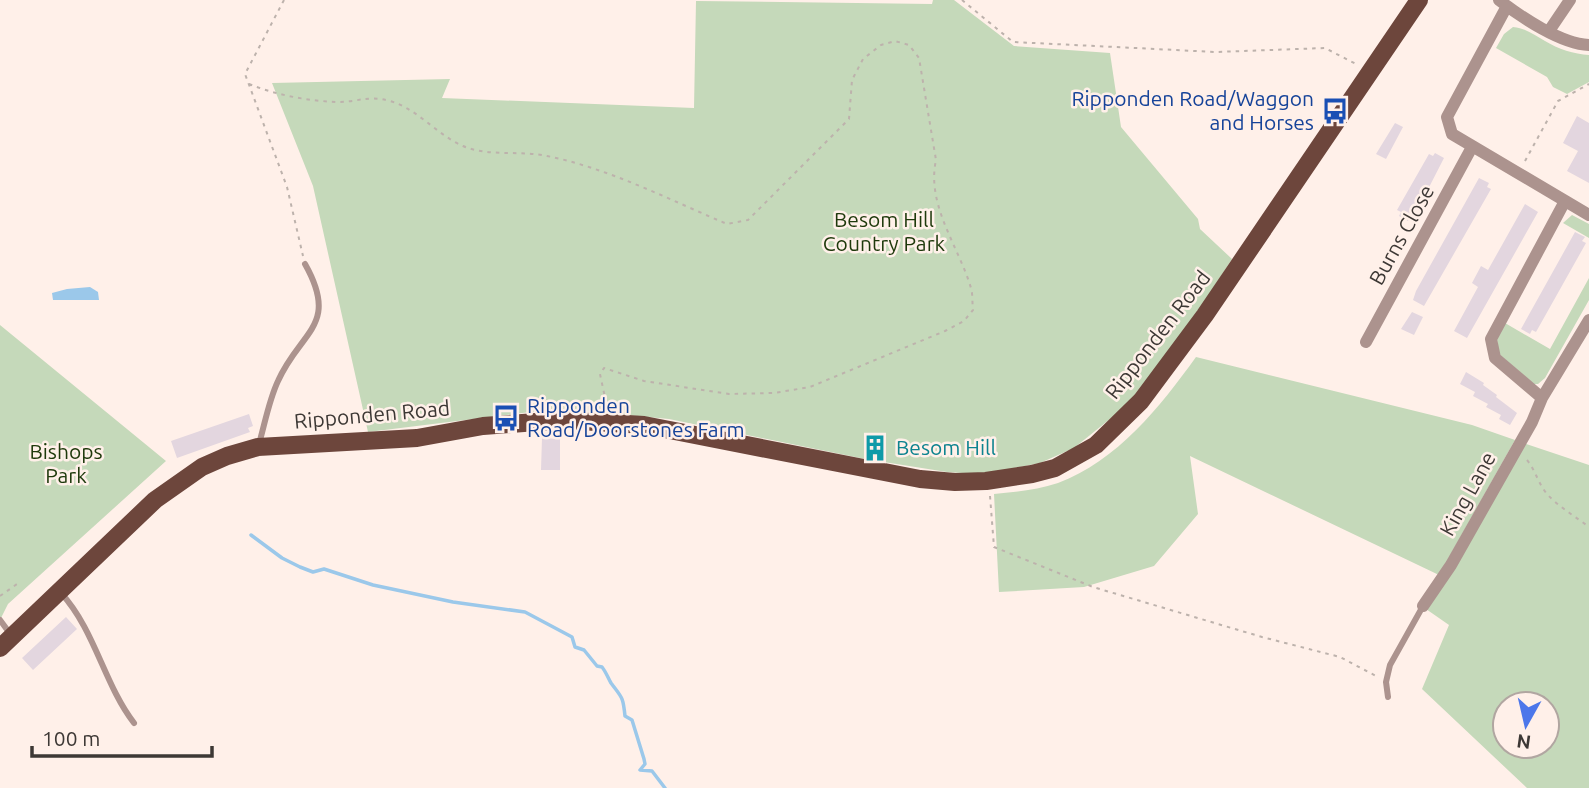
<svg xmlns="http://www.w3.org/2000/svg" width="1589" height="788" font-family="Ubuntu,sans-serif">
<rect width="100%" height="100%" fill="#fff0e9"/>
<path fill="#c5d9ba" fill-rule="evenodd" d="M933,0H954L1014,46L1110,53L1121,127L1198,219L1200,229L1232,259L1182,336L1131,402L1074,448L1040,463L1009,469L978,474L947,472L865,459L669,419L595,412L547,410L368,432L313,186L272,83L450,79L442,98L694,108L696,1L932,4Z
M1513,27C1526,28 1534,35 1545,41C1558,49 1574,54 1589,55V82L1567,94L1553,87L1547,77L1496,48L1504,34Z
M1572,215L1589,224V238L1563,223Z
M1589,278V300L1545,378L1538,384H1534L1499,354L1497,339L1505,323L1550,349Z
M0,325L166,461L8,604L0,620Z
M1196,357L1472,425L1515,440L1439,575L1190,456L1198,514L1154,566L1084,587L999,592L994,494C1015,492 1037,490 1058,483C1117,461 1160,407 1196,357Z
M1523,443L1589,465V788H1527L1422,689L1449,625L1426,609ZM1505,704H1547V746H1505Z"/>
<path fill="#9bc8ea" d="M90,287L98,292L99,300H53L52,293L67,289Z"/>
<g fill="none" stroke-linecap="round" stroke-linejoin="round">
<path stroke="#9bc8ea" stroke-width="3.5" d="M251,535L282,558L300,567L313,572L324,569L373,585L453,602L525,612L572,637L575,647L584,650L597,666L602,667C606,672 608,678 611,683C622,698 623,696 625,716L632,720L644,759L645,764L640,770L652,771L665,788"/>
</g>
<path fill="#e3d6df" d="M1577,116L1589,123V183L1567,171L1578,151L1563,143Z
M1395,123L1403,127L1386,159L1376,154Z
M1435,153L1444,158L1423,199L1421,197L1408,221L1399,216L1401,212L1397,210L1429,154L1433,156Z
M1479,178L1489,183L1487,187L1491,189L1424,306L1413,300L1416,291Z
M1525,204L1538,212L1467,338L1454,331L1478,287L1472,283L1481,266L1488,270Z
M1575,232L1585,237L1582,241L1586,243L1536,332L1532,330L1530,334L1521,329Z
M1412,312L1423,317L1414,335L1401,329Z
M1466,372L1484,383L1483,385L1497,395L1496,397L1517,413L1510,425L1499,419L1501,415L1486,407L1488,404L1473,396L1475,392L1460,384Z
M249,414L253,426L248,428L250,432L177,458L171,441Z
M542,438L560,439V470H541Z
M66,617L77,629L33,670L22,658Z"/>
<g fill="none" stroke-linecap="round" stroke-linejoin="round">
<path stroke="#bdb2ac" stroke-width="2" stroke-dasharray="3.5 5" stroke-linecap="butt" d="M284,0L245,74L287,187L303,256
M962,0L1013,42L1216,52L1325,48L1358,65
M249,84C276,95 308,101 338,102C358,102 368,95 390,101C418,109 437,135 463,146C488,157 520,150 547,156C608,168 670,200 727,224L748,220L849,119L852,80L863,59L881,45L895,41L909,45L919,58L936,160C926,205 959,247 971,288C973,295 972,303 973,310L964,321L945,331L810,387L774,393L729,394L644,381L604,368L600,374L607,407
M1525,161L1558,101L1589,84
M1527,460C1536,471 1538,484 1548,495C1559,507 1576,517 1589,527
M990,496L994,547L1093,587L1262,637L1340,657L1376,676
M0,596L17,584"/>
<path stroke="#ac938e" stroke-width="6" d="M259,444C265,423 269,400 278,381C300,331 340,326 305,264
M61,593C95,630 104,684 134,723
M0,620L11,635
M1388,697L1386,682L1390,665L1423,606"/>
<path stroke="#ac938e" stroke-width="12" d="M1499,0C1521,17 1561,44 1589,45
M1507,6L1447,117L1452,134L1589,215
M1549,31L1570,0
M1366,342L1472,147
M1542,398L1495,358L1491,339L1565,201
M1423,606L1451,565L1532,422L1542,398L1589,320"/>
<path stroke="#6d463c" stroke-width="18" d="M0,648L155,500L202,467L227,456L258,447L417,438L483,426L563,420L644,425L920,479L955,482L986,481L1032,474L1055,468L1096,445L1141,401L1205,315L1419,0"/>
</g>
<defs>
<g id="bus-bare" transform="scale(2.1)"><path d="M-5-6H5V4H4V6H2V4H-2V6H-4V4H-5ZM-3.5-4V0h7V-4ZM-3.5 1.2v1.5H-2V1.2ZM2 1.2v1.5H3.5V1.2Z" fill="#1a4fb4" stroke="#fff0e9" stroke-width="2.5" paint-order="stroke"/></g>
<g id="building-bare" transform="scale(2.1)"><path d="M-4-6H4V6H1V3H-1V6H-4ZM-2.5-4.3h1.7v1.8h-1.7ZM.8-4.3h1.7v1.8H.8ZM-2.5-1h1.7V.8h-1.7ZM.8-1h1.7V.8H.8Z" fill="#0f9aa8" stroke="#fff0e9" stroke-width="2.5" paint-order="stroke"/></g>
</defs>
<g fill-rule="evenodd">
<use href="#bus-bare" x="1335" y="111"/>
<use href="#bus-bare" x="506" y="418"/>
<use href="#building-bare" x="875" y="448"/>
</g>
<g text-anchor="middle" stroke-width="5" stroke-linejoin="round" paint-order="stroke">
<g font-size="21" fill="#164399" stroke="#fff0e9" text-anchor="end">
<text x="1314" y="106">Ripponden Road/Waggon<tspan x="1314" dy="24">and Horses</tspan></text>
<text x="527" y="413" text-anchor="start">Ripponden<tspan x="527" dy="24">Road/Doorstones Farm</tspan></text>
</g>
<g font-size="21" fill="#1e390b" stroke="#fff0e9">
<text x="884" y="227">Besom Hill<tspan x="884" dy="24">Country Park</tspan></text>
<text x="66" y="459">Bishops<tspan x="66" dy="24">Park</tspan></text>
</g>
<g font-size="21" fill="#3d3835" stroke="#fff0e9">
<text transform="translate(1402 235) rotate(-61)" y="7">Burns Close</text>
<text transform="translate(1158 335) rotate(-52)" y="7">Ripponden Road</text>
<text transform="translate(372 415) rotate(-5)" y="7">Ripponden Road</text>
<text transform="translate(1468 494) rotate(-61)" y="7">King Lane</text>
</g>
<g font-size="21" fill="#0d838f" stroke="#fff0e9" text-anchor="start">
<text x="896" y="455">Besom Hill</text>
</g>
</g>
<g transform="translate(1526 725) rotate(188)"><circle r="33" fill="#fff0e9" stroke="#b1a6a1" stroke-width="2"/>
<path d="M0-5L12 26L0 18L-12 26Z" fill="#4c77ea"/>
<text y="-10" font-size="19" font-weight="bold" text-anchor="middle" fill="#3d3835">N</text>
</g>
<path d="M32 746v10h180v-10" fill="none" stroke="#3d3835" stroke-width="3.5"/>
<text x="42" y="746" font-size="21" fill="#3d3835" stroke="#fff0e9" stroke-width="5" paint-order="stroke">100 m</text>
</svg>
